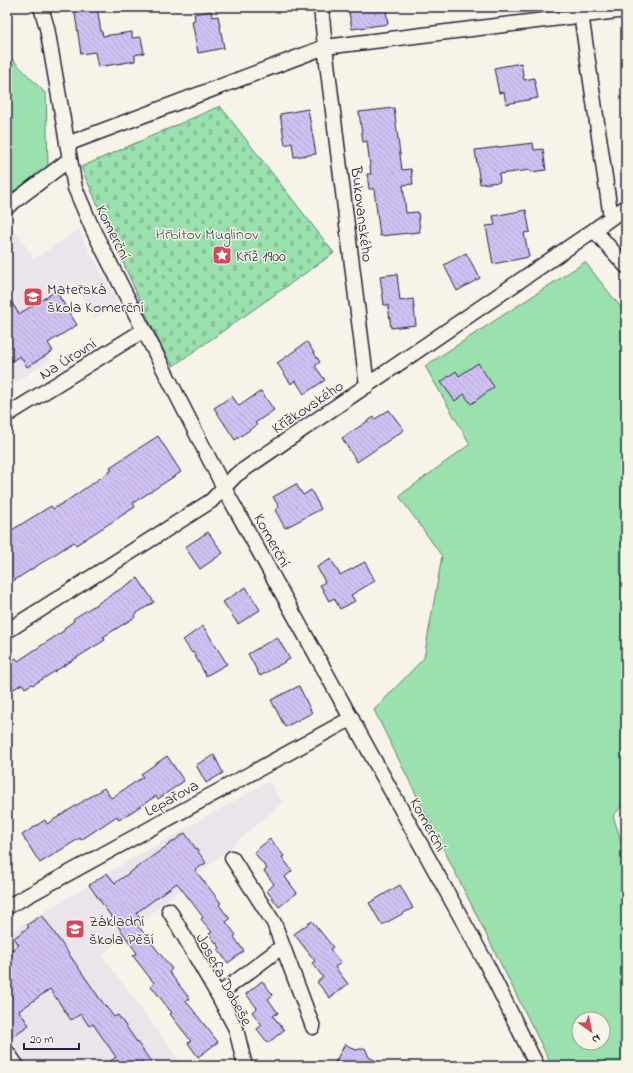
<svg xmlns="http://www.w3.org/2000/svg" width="633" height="1073" font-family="'Indie Flower',sans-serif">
<defs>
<pattern id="cemetery-stones" width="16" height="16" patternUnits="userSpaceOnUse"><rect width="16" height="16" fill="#9be1ae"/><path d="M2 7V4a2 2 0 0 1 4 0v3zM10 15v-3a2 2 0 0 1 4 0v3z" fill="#85c197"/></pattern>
<pattern id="building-back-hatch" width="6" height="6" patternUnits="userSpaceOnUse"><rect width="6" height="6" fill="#d0c1f3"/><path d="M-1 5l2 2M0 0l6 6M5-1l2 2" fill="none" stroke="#b2a6d1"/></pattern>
</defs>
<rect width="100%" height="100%" fill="#f7f3e8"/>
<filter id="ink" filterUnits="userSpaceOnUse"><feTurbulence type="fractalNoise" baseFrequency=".025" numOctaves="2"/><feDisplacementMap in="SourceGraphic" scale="8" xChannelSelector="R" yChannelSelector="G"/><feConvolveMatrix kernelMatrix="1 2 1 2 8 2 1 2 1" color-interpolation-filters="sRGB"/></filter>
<g filter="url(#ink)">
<path fill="#ebe4eb" d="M7,219L34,259L78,230L118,303L95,318L72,282L56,292L77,325L48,343L53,350L48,354L51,360L15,382L12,378L7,381Z
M269,781L283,803L102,955L183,1066H30L7,1036V934L89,885L107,873Z"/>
<path fill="#9be1ae" stroke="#5e8274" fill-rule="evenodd" d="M7,54L46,94L48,166L7,196Z
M585,262L626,314V801L613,816L626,856V1066H552L374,710L424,658L442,556L399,496L470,444L425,366ZM579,1019H603V1043H579Z"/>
<path fill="url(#cemetery-stones)" stroke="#5e8274" d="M220,106L334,253L173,366L163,349L148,319L81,167Z"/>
<path fill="url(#building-back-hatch)" stroke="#22223b" d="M74,7H97L101,32H102L103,36L132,32V38L141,37L144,53L135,55V61L98,67L95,52L81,54Z
M348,7H376L377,11L386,9L388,24L352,29Z
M211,11L212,17L218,16L224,48L198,53L192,21L195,20L194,14Z
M521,63L524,80L534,78L538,98L506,104L504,92L499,93L494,68Z
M394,108L402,170L411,169L413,184L403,185L406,213L418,212L420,232L380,236L374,189H369L367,174H371L367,141L363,142L359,112Z
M308,109L316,154L294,157L292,143L285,145L280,114Z
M533,143L534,150L543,149L546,170L531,172V170L499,174L500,182L480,184L475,150Z
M526,210L530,232L524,233L529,257L493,264L486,226L495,225L493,216Z
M466,253L480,278L457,291L444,265Z
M397,274L400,301L413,299L416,325L391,328L388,305H384L380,276Z
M56,291L77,325L48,343L53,351L27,367L20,356L7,364V295L19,314Z
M307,342L320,362L315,366L325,380L304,394L295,380L291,384L277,363Z
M478,363L494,387L471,404L464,394L455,401L441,382L456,371L459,376Z
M261,391L274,410L255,423L257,425L235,440L214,408L232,396L239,406Z
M389,410L404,430L357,462L342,438L374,417L375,419Z
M158,436L181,472L133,503L135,507L76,545L74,542L7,585V533L51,506L53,509L68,500L112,470L110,467Z
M296,484L303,495L311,490L321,509L285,528L275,510L279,507L273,497Z
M208,532L223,553L200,569L185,547Z
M331,559L340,575L365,562L375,581L351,595L355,601L340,609L334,598L329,601L320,585L325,582L317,567Z
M138,578L154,602L134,615L135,617L103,637L105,640L33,685L32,684L25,688L22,684L7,693V664L16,658L18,661L65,630L64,628L74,621L73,619Z
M246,587L260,610L238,624L223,602Z
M203,626L227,664L206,676L193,652L192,653L183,640Z
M277,637L290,659L260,676L248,654Z
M299,686L312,713L285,727L271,700Z
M214,755L223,773L206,783L196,765Z
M167,756L184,781L158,799L156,796L119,820L117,816L81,840L80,838L40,863L22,835L45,820L47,824L104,788L111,798L143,777L141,774Z
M185,833L206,863L195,870L221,903L219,905L230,919L226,922L236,935L234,937L244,951L228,963L218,950L220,948L209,934L212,932L201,919L203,917L177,883L136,913L140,918L135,922L172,969L169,972L190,999L186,1001L218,1042L198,1057L188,1043L191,1041L170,1014L172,1013L151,986L154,983L133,956L137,953L89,885L107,873L115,883Z
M270,839L284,856L282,857L292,871L285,877L297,893L279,907L267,891L274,884L264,871L267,869L254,852Z
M400,885L413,908L382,925L369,903Z
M42,915L100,999L114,1017L118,1015L154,1066H104L116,1057L93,1024L89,1026L81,1014L71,1020L50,989L19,1011L29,1025L7,1040V953L19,945L14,938L29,927L27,925Z
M312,921L333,947L330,949L341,963L335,967L348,984L330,998L317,982L323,977L312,963L315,961L294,934Z
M262,981L273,995L268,999L278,1013L273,1016L284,1030L268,1043L257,1029L262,1025L252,1012L257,1008L246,994Z
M345,1044L356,1050L365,1048L369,1057L385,1066H333Z"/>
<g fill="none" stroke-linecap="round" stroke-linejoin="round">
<g stroke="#22223b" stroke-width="17">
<path id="street" d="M41,7L47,28L75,188L93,230L224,488L485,961L537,1066
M321,7L325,47L367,386
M580,7L611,218
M67,144L325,47L626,10
M7,207L70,159
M594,230L626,266
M7,415L144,330
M7,631L211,501L236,475L594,230L626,207
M232,858L274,923L313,1027
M7,907L352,718
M169,910L218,995L236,1029L245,1066
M218,995L283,946
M7,1052L17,1066"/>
</g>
<use href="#street" stroke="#f7f3e8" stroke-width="14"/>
</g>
</g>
<defs>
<g id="sight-square" transform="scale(1)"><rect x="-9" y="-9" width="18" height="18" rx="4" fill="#d1495b" stroke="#f7f3e8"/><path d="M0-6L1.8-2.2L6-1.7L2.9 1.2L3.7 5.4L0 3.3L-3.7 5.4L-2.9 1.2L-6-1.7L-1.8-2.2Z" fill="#fff"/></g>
<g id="school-square" transform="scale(1)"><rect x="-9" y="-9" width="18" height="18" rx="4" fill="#d1495b" stroke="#f7f3e8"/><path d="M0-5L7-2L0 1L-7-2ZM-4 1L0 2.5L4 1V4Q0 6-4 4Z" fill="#fff"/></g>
</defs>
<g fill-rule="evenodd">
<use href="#sight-square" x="222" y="255"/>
<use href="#school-square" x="33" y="297"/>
<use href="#school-square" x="75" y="929"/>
</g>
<g text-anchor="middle" stroke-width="3" stroke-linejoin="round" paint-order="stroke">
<g font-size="16" fill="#22223b" stroke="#f7f3e8">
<text transform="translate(363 214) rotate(83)" y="6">Bukovanského</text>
<text transform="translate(114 232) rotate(64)" y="6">Komerční</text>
<text transform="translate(67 358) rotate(-32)" y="6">Na Úrovni</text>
<text transform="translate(307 406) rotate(-34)" y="6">Křížkovského</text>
<text transform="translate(273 540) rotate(61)" y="6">Komerční</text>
<text transform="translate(171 797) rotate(-29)" y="6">Lepařova</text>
<text transform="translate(429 824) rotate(61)" y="6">Komerční</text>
<text transform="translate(225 979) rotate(62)" y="6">Josefa Dobeše</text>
</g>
<g font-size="16" fill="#405258" stroke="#f7f3e8">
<text x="207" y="239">Hřbitov Muglinov</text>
</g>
<g font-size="16" fill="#22223b" stroke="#f7f3e8" text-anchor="start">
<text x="236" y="261">Kříž 1900</text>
<text x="47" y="294">Mateřská<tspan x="47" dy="18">škola Komerční</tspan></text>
<text x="89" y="926">Základní<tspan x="89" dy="18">škola Pěší</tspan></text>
</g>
</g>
<rect width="633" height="1073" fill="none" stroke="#f7f3e8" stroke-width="24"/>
<rect x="12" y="12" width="609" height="1049" fill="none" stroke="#22223b" stroke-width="1.5" filter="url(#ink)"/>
<g transform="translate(591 1031) rotate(147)"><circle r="19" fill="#f7f3e8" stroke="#a29fa3"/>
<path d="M0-3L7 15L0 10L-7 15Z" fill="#d1495b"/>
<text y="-6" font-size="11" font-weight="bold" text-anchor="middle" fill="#22223b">N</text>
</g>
<path d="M24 1043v6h55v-6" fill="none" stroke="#22223b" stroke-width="2"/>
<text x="30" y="1043" font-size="12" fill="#22223b" stroke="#f7f3e8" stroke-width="3" paint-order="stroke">20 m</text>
</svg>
